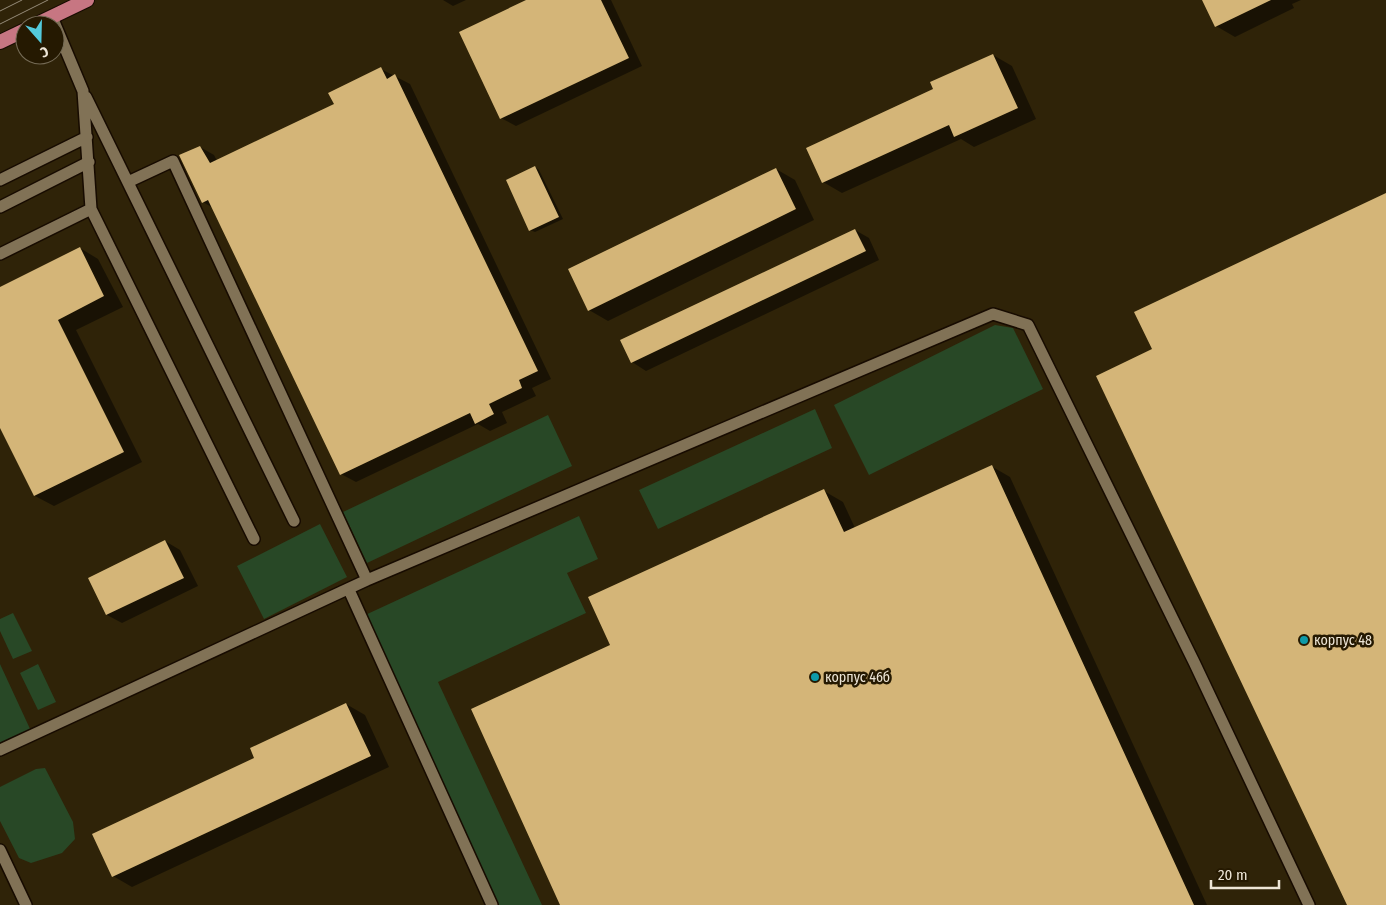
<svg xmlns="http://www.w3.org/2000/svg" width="1386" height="905" font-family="'Fira Sans Condensed',sans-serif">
<rect width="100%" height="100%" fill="#2f2308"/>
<path fill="#284826" d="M995,325L1013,328L1043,389L869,475L834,405Z
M815,409L832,448L658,529L639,490Z
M548,415L572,466L367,563L343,512Z
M579,516L598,559L567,573L586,613L438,682L542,905H497L363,616Z
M320,524L347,577L264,619L237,566Z
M13,613L32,651L13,659L0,631V619Z
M0,664L31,731L0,746Z
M38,664L56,702L38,710L20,673Z
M45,768L73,822L75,839L62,853L31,863L19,858L0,821V787L36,769Z"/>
<path fill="#0007" d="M443,0H466L453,6Z
M529,0H611L642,66L516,126L501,118Z
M1204,0H1301L1292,4L1294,8L1235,37L1216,26Z
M993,55L1012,66L1036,119L974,147L961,139L842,193L823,182L935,90Z
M381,69L410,84L551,379L532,388L536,396L502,412L507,423L490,431L478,424L356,482L341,474L213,208L203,202L200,147L214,155L217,161L336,105Z
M535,167L539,170L563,219L535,232L530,230Z
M776,169L795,180L814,220L608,321L589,310Z
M855,230L869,238L879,260L646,371L632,362Z
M80,248L98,259L123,307L76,330L142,462L54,506L35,496L0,425V288Z
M991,466L1010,477L1207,905H562L612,646L824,491L843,502L855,528Z
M165,541L180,550L198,586L122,623L107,615L90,578Z
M346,704L365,715L389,767L132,887L113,876Z"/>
<path fill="#d4b578" d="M526,0H601L629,58L500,119L459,32Z
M1202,0H1271L1215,27Z
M993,54L1018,108L954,137L949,125L822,183L806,148L933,89L930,82Z
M381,67L387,79L395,74L538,371L519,380L522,388L489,404L494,414L475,424L470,413L340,475L208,200L202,203L179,155L200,146L210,163L334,104L328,93Z
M535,166L559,217L529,231L506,180Z
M776,168L796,209L588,311L568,269Z
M1386,193V905H1347L1096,376L1152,349L1134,312Z
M855,229L866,251L631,363L620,340Z
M80,247L104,296L58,320L124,452L34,496L0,428V287Z
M992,465L1194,905H560L471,709L610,645L588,597L824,489L844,532Z
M165,540L184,578L106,615L88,578Z
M346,703L371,756L112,877L92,834L254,758L250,748Z"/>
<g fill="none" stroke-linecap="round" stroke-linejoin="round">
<g stroke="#170b00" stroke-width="14">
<path id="service" d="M52,17L83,91L91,209L254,539
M86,97L294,521
M0,180L87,137
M128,182L173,161L367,580
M0,207L89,162
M0,254L91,209
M349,590L492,905
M0,750L367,580L993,314L1028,325L1194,662L1309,905
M0,850L26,905"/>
</g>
<g stroke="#170b00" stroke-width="16">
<path id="primary" d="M35,25L87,0
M0,42L25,30"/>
</g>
<use href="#service" stroke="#817256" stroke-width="11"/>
<use href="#primary" stroke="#c77682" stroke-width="14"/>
<path stroke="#968c78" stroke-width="1" d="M0,11L22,0
M0,24L48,0"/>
</g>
<g fill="#0f9aa8" stroke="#251901" stroke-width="2">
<circle cx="1304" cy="640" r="5"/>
<circle cx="815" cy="677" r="5"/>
</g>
<g text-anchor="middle" stroke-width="5" stroke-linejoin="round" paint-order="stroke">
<g font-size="14" fill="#ede5d6" stroke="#251901" text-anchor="start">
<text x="1314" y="645">корпус 48</text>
<text x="825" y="682">корпус 46б</text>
</g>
</g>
<g transform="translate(40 40) rotate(160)"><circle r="24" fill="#251901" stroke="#756b56"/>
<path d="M0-4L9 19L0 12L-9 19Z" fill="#53cadc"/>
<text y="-8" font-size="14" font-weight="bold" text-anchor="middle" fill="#ede5d6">С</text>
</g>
<path d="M1211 880v8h68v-8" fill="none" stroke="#ede5d6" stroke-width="2.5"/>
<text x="1218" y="880" font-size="15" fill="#ede5d6" stroke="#251901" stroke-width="4" paint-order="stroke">20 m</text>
</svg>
